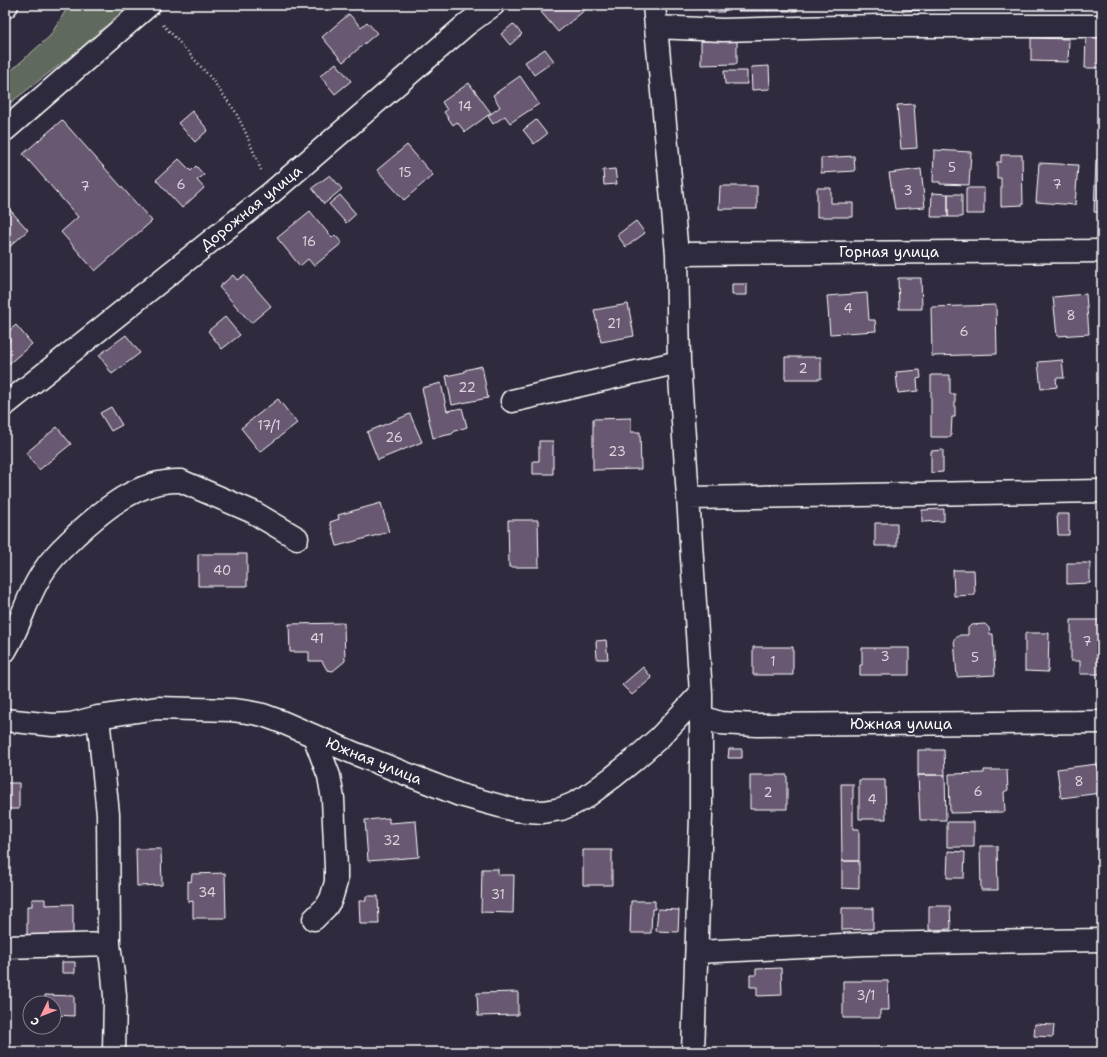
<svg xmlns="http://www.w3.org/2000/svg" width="1107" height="1057" font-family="'Shantell Sans',sans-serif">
<rect width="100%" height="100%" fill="#2f2a3d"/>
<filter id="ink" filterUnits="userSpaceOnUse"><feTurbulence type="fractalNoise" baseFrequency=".025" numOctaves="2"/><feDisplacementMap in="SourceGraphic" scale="8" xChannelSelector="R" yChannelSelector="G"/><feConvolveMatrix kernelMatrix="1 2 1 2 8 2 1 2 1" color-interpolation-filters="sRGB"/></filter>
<g filter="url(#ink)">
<path fill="#61695d" stroke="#b0b4ae" d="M69,5H132L94,38L5,107V76L50,36Z"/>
<path fill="#695872" stroke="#fff" d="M549,5H591L558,32L541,12Z
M708,5H724V12H708Z
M738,5H768V11H738Z
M768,5H797V11H768Z
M902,5H1018V6L903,11Z
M349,14L361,27L367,22L377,33L343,62L322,37Z
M513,24L522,34L510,45L501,34Z
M1086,31L1102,32V68H1085Z
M1031,38L1069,39L1068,62L1031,61Z
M701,41H737V64L701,65Z
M545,49L554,61L534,75L525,62Z
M336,63L351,81L335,94L320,76Z
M769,66L770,89L752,90L751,67Z
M724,71H747V84H725Z
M520,76L539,104L510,123L505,116L493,124L488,116L500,107L493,95Z
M469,83L491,113L465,132L457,122L453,125L444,112L447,110L442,102Z
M914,104L917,148L901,149L897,105Z
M192,111L208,130L195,142L178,123Z
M62,120L152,221L95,271L61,232L78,217L23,154Z
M536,120L547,134L534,144L523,130Z
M407,145L433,175L404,200L377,170Z
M934,150L971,152L969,185L940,184V182H933Z
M1001,155H1022L1023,205L1001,206V178H997V162H1001Z
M854,156L855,171L821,173V158Z
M179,159L191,171L196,166L204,175L197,180L204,188L182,208L156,180Z
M1096,160H1102V213L1094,212Z
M1039,163L1078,165L1075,205L1036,202Z
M615,169L617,184L604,185L603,170Z
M921,169L925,207L895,209L889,173Z
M330,175L342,189L324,204L312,188Z
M720,186H757V209H719Z
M817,188H831V203H853V217H817Z
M966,188H984V214H966Z
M932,193L948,194V217H931Z
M948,194H962V217H948Z
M340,195L356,214L346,223L329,204Z
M10,210L28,230L5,251V214Z
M310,211L332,238L335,235L342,243L314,266L308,259L300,266L277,238Z
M636,221L645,233L626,247L617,235Z
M233,275L237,280L244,275L271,306L251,323L219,287Z
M898,278H921L922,309H899Z
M732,284H747V295H732Z
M867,293L869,320H875L876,331L830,334L827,296Z
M1086,294L1089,334L1057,336L1053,297Z
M628,304L634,336L601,342L594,310Z
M996,305L997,354L932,356L931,307Z
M225,317L240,335L222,349L208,331Z
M16,325L32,344L5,367V340L8,343L10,340L5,334Z
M126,335L140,353L112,374L99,355Z
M785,357H821V379H785Z
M1062,360L1064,378H1056L1057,387L1041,389L1038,362Z
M482,366L488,398L452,405L446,376L465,372V370Z
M920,370L921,378L917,379L918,391L898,393L896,372Z
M931,375H950V394H955V417H952L951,437H931Z
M441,383L447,411L462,408L467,427L455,431L452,434L433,438L422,388Z
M278,399L297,423L260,452L241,428Z
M111,407L122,425L111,431L100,413Z
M410,414L422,442L378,460L367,432Z
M631,418V432H640L641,469L593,470V419Z
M57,427L71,444L39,470L26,453Z
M539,441H553V474H533V461H539Z
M943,450V472L931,473V451Z
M381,503L389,532L337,546L330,522L339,519L338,515Z
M944,509V521L922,522V510Z
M1057,514H1069V535H1058Z
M508,520H538L539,567H509Z
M875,523H897V546H875Z
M198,554H247V586H198Z
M1067,563H1090V583L1067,584Z
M953,570H974L975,595L954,596Z
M1071,620H1102V674H1080V661H1071Z
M344,623L345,661L333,671L327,670L322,661H309V652H290L289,624Z
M985,624L989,628L990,634H993L995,675L957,677L954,639L960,635H968V628L971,625Z
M1025,633H1049L1048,672L1025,671Z
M606,640L608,659H597L596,641Z
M753,647H793V675H753Z
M862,648H909V675H860V665H862Z
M643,667L652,678L632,695L622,685Z
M729,749H742V758H728Z
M918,750H944L945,775H918Z
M1097,764L1101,793L1061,798L1057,769Z
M984,770H1007L1008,790L1004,792L1005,812L950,813L949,774L984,773Z
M750,775H787V809H750Z
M918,775H945L946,820H920Z
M5,777L7,783H19V809H5Z
M859,780H885L886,819H859Z
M841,784H853V829H859V861H842Z
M389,818V823L416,821L419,857L368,861L365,820Z
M947,822H974V847H947Z
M980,846H997L998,890H981Z
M136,849H161L162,885L137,886Z
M583,850H612V885H583Z
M948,851L965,852L964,878H947Z
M842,861H859V889L842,888Z
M482,869H498V875H514L513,913L481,912Z
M225,873L226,918H193V901L188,902V881L191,882L192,874Z
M366,896H378L379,924H360L359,901H366Z
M32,899H45V905L73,904V935H27V906H32Z
M631,901H655V909H652L651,933H630Z
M929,906H950L951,929L929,930Z
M842,908H873V929L842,930Z
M658,909L679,910L678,932L656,931Z
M62,962H75V973H62Z
M781,968L782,995L757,996V987H750V975H756V969Z
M843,981H888L889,1010H880V1018H843Z
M518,992V1015L478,1016L477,993Z
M45,995L74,996V1016L54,1015V1003H45Z
M1035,1024L1054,1025L1053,1037L1034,1036Z"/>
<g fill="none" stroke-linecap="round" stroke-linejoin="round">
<g stroke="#fff" stroke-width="25">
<path id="minor" d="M654,5L677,254L679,362L701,693V817L693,1052
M5,7L7,5
M656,27L723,30L879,26H1102
M5,130L149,5
M677,254L1102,251
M512,401L679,362
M5,405L271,193L467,24L493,5
M688,498L1102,491
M5,651C21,625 27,594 45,569C53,556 65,546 76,535C104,509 140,479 181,481L253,512L297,538
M98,717L108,814L109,944L113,974L115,996L114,1052
M702,717L720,723L757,725L1102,722
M5,720L53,725L71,724L98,717L157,708L232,710L248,712L263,715L282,722L356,754L460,795L514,810L543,812L561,809L573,804L586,797L613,777L634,760L660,737L701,693
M314,919L326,907L331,899L336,882V868L333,799L329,776L314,736
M5,947L109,944
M697,952L864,944L1102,940"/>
</g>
<path stroke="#fff" stroke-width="2.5" stroke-dasharray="1 3" stroke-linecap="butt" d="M163,25L171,33L210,77L235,111L245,131L261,170"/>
<use href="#minor" stroke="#2f2a3d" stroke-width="22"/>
</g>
</g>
<g text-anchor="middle" stroke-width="3" stroke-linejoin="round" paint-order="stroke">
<g font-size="13" fill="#dad5dc">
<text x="465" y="111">14</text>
<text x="952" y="172">5</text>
<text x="405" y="177">15</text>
<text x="181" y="189">6</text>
<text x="1057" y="189">7</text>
<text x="85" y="191">7</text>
<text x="908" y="195">3</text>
<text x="309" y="246">16</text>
<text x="848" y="313">4</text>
<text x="1071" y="320">8</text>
<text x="614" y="328">21</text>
<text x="964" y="336">6</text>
<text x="803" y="373">2</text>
<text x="467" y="392">22</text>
<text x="269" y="430">17/1</text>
<text x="394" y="442">26</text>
<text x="617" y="456">23</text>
<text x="222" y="575">40</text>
<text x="317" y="643">41</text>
<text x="1087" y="646">7</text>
<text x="885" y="661">3</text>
<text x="975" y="662">5</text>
<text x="773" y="666">1</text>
<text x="1079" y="786">8</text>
<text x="978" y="796">6</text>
<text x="768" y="797">2</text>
<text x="872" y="804">4</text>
<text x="392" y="845">32</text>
<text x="207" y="897">34</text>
<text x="498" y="899">31</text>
<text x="866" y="1000">3/1</text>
</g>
<g font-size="15" fill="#fff" stroke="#2f2a3d">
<text transform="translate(251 208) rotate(-39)" y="5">Дорожная улица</text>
<text x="889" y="257">Горная улица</text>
<text x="901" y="729">Южная улица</text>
<text transform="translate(374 761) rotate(22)" y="5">Южная улица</text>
</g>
</g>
<rect width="1107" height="1057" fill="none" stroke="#2f2a3d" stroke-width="20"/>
<rect x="10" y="10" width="1087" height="1037" fill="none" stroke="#fff" stroke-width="1.5" filter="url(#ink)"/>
<g transform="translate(42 1015) rotate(227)"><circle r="19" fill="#2f2a3d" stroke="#827f8b"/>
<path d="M0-3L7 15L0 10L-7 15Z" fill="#ff9aa2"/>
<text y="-6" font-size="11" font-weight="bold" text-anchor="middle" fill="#ffffff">С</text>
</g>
</svg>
